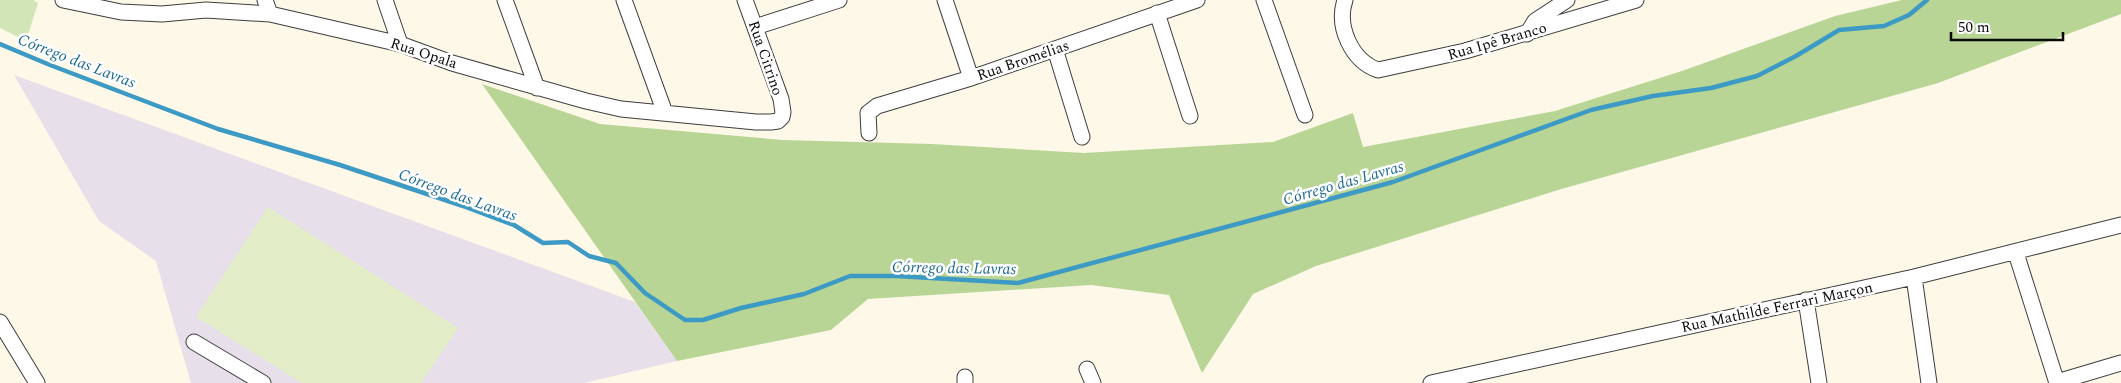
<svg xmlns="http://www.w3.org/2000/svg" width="2121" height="383" font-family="Spectral,serif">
<rect width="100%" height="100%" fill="#fef8e9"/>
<path fill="#e7dfe9" d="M14,75L635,302L677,361L584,383H191L156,261L99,221Z"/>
<path fill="#d2e5b6" d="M0,0H33L38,3L26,41L0,28Z"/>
<path fill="#b8d596" d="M1902,0H2121V14L1938,83L1558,190L1316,266L1253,294L1202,373L1169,295L1091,285L868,299L831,330L677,361L482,84L600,124L783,140L932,144L1084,153L1273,142L1353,113L1363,147L1555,111L1682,71L1835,16Z"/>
<path fill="#e3edc7" d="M268,207L458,328L421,383H302L196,317Z"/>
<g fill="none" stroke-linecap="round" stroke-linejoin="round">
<path stroke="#3d9ac4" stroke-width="4.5" d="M0,44L50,65L218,129L340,165L463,206L514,225L543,243L568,242L589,256L616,263L645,293L685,320H703L741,308L804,294L850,276H896L1018,283L1393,182L1591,110L1653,96L1711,88L1757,76L1796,56L1839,30L1884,26L1909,15L1927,0"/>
<g stroke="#3e3e3e" stroke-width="17">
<path id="minor" d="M63,0L121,12L162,14L206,10L270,14L400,44L452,63L586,101L621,109L756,122H771L778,121L782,117L783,112L781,99L745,0
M265,0L270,14
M385,0L400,44
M505,0L537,88
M624,0L665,113
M945,0L971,78
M1264,0L1305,115
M1345,0C1336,27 1352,61 1378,70L1465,51L1636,0
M1157,13L1190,116
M755,27L839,0
M1527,34L1535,21L1567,0
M1055,49L1082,137
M869,133L868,113L877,106L971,78L1197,0
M2016,253L2057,383
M1914,277L1929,383
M1806,300L1819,383
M0,322L37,383
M194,342L263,383
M1087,369L1093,383
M2057,382L2121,363
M965,383V377
M1431,383L1914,277L2121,225"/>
</g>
<use href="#minor" stroke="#fff" stroke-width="15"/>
</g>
<g text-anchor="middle" stroke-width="5" stroke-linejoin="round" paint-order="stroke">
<g font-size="15" fill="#0b0b0b" stroke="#fff">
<text transform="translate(1497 41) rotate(-16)" y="5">Rua Ipê Branco</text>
<text transform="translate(424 53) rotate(18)" y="5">Rua Opala</text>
<text transform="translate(766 58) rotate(71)" y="5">Rua Citrino</text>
<text transform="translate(1023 60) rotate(-19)" y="5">Rua Bromélias</text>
<text transform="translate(1777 307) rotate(-12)" y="5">Rua Mathilde Ferrari Marçon</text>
</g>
<g font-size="16" font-style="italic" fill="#1d6a93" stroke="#fff">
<text transform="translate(77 60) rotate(21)" y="6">Córrego das Lavras</text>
<text transform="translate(1343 182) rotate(-16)" y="6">Córrego das Lavras</text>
<text transform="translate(458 194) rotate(20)" y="6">Córrego das Lavras</text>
<text transform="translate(954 267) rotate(1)" y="6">Córrego das Lavras</text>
</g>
</g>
<path d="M1951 32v8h112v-8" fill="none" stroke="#0b0b0b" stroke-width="2.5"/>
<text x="1958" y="32" font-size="15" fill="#0b0b0b" stroke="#ffffff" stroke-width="4" paint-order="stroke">50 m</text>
</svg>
